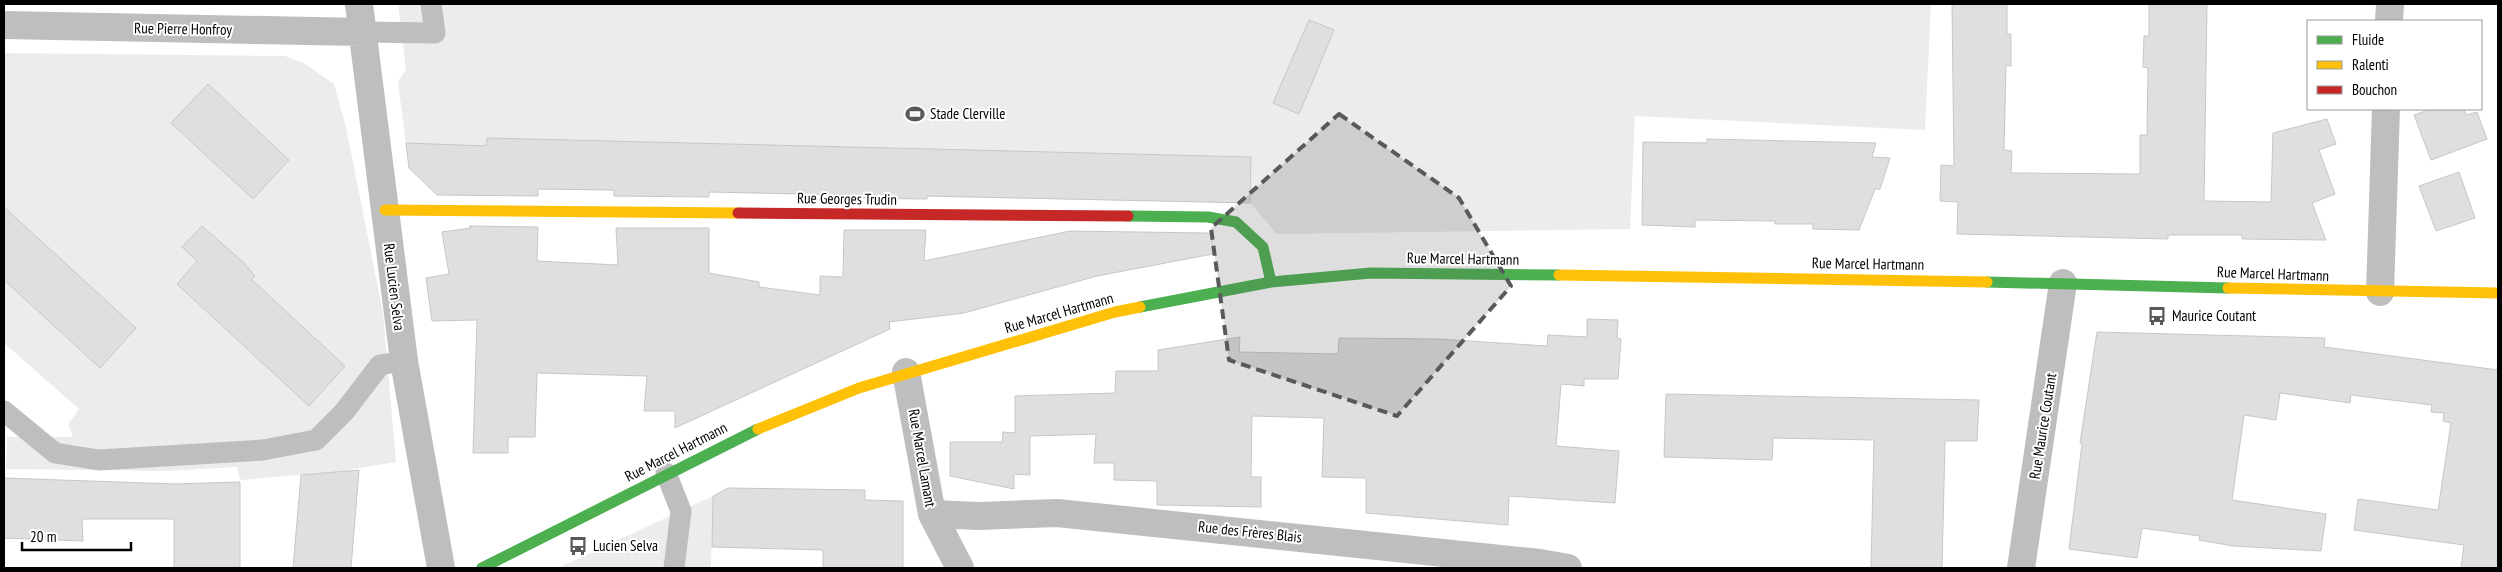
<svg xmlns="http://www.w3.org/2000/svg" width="2502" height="572" font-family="'PT Sans Narrow',sans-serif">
<rect width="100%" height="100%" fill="#fff"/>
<path fill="#ececec" d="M398,4H1931L1925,130L1635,116L1630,229L1277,234L1250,203L429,187L409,168L398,82L406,69Z
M4,53L285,56L305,64L334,84L346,127L383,313L396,462L335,472L240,480L237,467L168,471L6,469L7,437H73L68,424L79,409L4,343Z
M713,496L711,568H558Z"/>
<path fill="#dfdfdf" stroke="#c7c7c7" d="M1952,4H2007V34H2011V66L2006,65L2004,150L2012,151L2011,173L2140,174V135H2147L2148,68L2143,67L2144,36H2149V4H2207L2204,201L2271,202L2273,133L2327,119L2336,144L2319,150L2335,194L2312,203L2326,240L2242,239V235H2168V239L1957,234L1958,202L1940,201L1941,165L1954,166Z
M1309,20L1334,30L1299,114L1273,103Z
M208,84L289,160L253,199L171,123Z
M2431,109H2464L2466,115L2477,112L2487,139L2431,160L2414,115Z
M487,138L1251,157L1250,203L927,196V199L846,198V195L709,192V197L614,196V190L538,189V196L437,195L409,168L406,143L486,146Z
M1707,139L1876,143L1872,157L1890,158L1880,189H1875L1859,230L1813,229V224H1775V221L1695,220V227L1642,225L1643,142L1707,143Z
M2459,172L2475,218L2436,231L2419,186Z
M4,207L136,328L100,368L4,280Z
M202,226L243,262L255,276L251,279L345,366L309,406L177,284L197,261L182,247Z
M469,226L538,227L537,261L618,265L616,228H709V273L759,282V287L820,295V276L843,277L844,230H926L924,261L1070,231L1207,233L1212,234L1213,254L1097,276L964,313L889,322L890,329L675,428V411H644L647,376L537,373L535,437H508V453H473L477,320L432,321L426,278L449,274L442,232L471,228Z
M1587,319L1618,320L1617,338L1621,339L1618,379H1584V386L1561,384L1556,446L1619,451L1615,503L1509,496L1508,525L1366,513V478L1322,477L1324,418L1252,416L1251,477H1261V507L1157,505V481L1114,480V463H1094L1096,434L1030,436V475L1014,474V489L950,476V442H1002L1003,432L1015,433V396L1115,393L1116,371H1158V350L1240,337L1239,352L1338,354L1339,338L1439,339L1547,346L1548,335L1587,337Z
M2097,332L2325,338L2324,347L2498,370V568H2461L2464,545L2354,530L2358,499L2438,510L2451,423L2443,421L2444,413L2431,412L2432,405L2351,395L2350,403L2280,393L2276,420L2244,415L2232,500L2326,514L2321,551L2233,546L2199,540L2200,536L2142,528L2137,558L2069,549L2082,444L2080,443Z
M1666,394L1979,400L1977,441H1945L1942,568H1871L1874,440L1773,438L1772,460L1664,457Z
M359,470L351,568H293L301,475Z
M4,478L174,484L240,482V568H174V519H82L83,541L4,538Z
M728,488L865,490V500L903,501V568H823V550L712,547L713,496Z"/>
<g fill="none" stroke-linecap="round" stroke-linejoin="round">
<path stroke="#bebebe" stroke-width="21" d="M363,32L435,33L431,4
M4,411L55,453L99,460L263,450L316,440L344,412L380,365L404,361
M666,473L681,511L674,568"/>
<path stroke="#bebebe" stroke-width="28" d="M359,4L404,361L441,568
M2389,21L2390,4
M4,25L363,32
M2380,292L2386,109
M906,372L932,514L960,568
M932,514L979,516L1057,513L1540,563L1568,568
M2021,568L2063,283"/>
<path stroke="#4caf50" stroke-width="11" d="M1128,216L1208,217L1236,222L1263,247L1271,282
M1987,282L2228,288
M1140,307L1271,282L1371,273L1559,275
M482,568L758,429"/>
<path stroke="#ffc107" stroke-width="11" d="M385,210L738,213
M1559,275L1987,282
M2228,288L2498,293
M758,429L859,388L1115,312L1140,307"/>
<path stroke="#c62828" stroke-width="11" d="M738,213L1128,216"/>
</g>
<path fill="#595959" fill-opacity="0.2" stroke="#595959" stroke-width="4" stroke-dasharray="10 6" stroke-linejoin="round" d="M1339,114L1459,198L1511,286L1397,416L1229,360L1211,228Z"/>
<defs>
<g id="stadium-bare" transform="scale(1.5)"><path d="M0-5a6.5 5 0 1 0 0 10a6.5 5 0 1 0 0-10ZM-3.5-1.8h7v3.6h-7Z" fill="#595959" stroke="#fff" stroke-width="2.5" paint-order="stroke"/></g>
<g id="bus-bare" transform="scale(1.5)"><path d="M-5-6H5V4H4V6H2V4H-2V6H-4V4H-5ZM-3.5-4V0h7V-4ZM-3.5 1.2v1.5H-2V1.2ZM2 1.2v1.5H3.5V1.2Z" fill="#595959" stroke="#fff" stroke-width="2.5" paint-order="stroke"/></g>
</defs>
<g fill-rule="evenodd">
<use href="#stadium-bare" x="915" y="114"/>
<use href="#bus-bare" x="2157" y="316"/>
<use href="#bus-bare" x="578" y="546"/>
</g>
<g text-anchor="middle" stroke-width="4" stroke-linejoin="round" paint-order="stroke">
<g font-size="15" fill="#000" stroke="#fff">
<text transform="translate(183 29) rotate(1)" y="5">Rue Pierre Honfroy</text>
<text transform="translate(847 199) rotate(1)" y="5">Rue Georges Trudin</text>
<text transform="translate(1463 259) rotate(1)" y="5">Rue Marcel Hartmann</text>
<text transform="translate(1868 264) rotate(1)" y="5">Rue Marcel Hartmann</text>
<text transform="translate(2273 274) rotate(2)" y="5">Rue Marcel Hartmann</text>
<text transform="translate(394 287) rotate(83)" y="5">Rue Lucien Selva</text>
<text transform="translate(1059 313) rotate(-16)" y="5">Rue Marcel Hartmann</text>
<text transform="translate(2043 426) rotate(-81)" y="5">Rue Maurice Coutant</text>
<text transform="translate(676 452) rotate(-27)" y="5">Rue Marcel Hartmann</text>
<text transform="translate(922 458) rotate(80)" y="5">Rue Marcel Lamant</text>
<text transform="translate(1250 532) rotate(6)" y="5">Rue des Frères Blais</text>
</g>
<g font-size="15" fill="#000" stroke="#fff" text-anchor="start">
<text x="930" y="119">Stade Clerville</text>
<text x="2172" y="321">Maurice Coutant</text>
<text x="593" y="551">Lucien Selva</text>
</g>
</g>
<rect width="2502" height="572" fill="none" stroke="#000000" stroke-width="10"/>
<rect x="2307" y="20" width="175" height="90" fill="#ffffff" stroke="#999999"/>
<rect x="2317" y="36" width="25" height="8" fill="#4caf50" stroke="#999999"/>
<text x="2352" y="45" font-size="15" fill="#000000">Fluide</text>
<rect x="2317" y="61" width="25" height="8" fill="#ffc107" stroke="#999999"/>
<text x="2352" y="70" font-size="15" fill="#000000">Ralenti</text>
<rect x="2317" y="86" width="25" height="8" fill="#c62828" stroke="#999999"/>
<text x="2352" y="95" font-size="15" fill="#000000">Bouchon</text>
<path d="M22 542v8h109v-8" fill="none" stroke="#000000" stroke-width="2.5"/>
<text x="30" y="542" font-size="15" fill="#000000" stroke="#ffffff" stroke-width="4" paint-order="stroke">20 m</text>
</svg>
